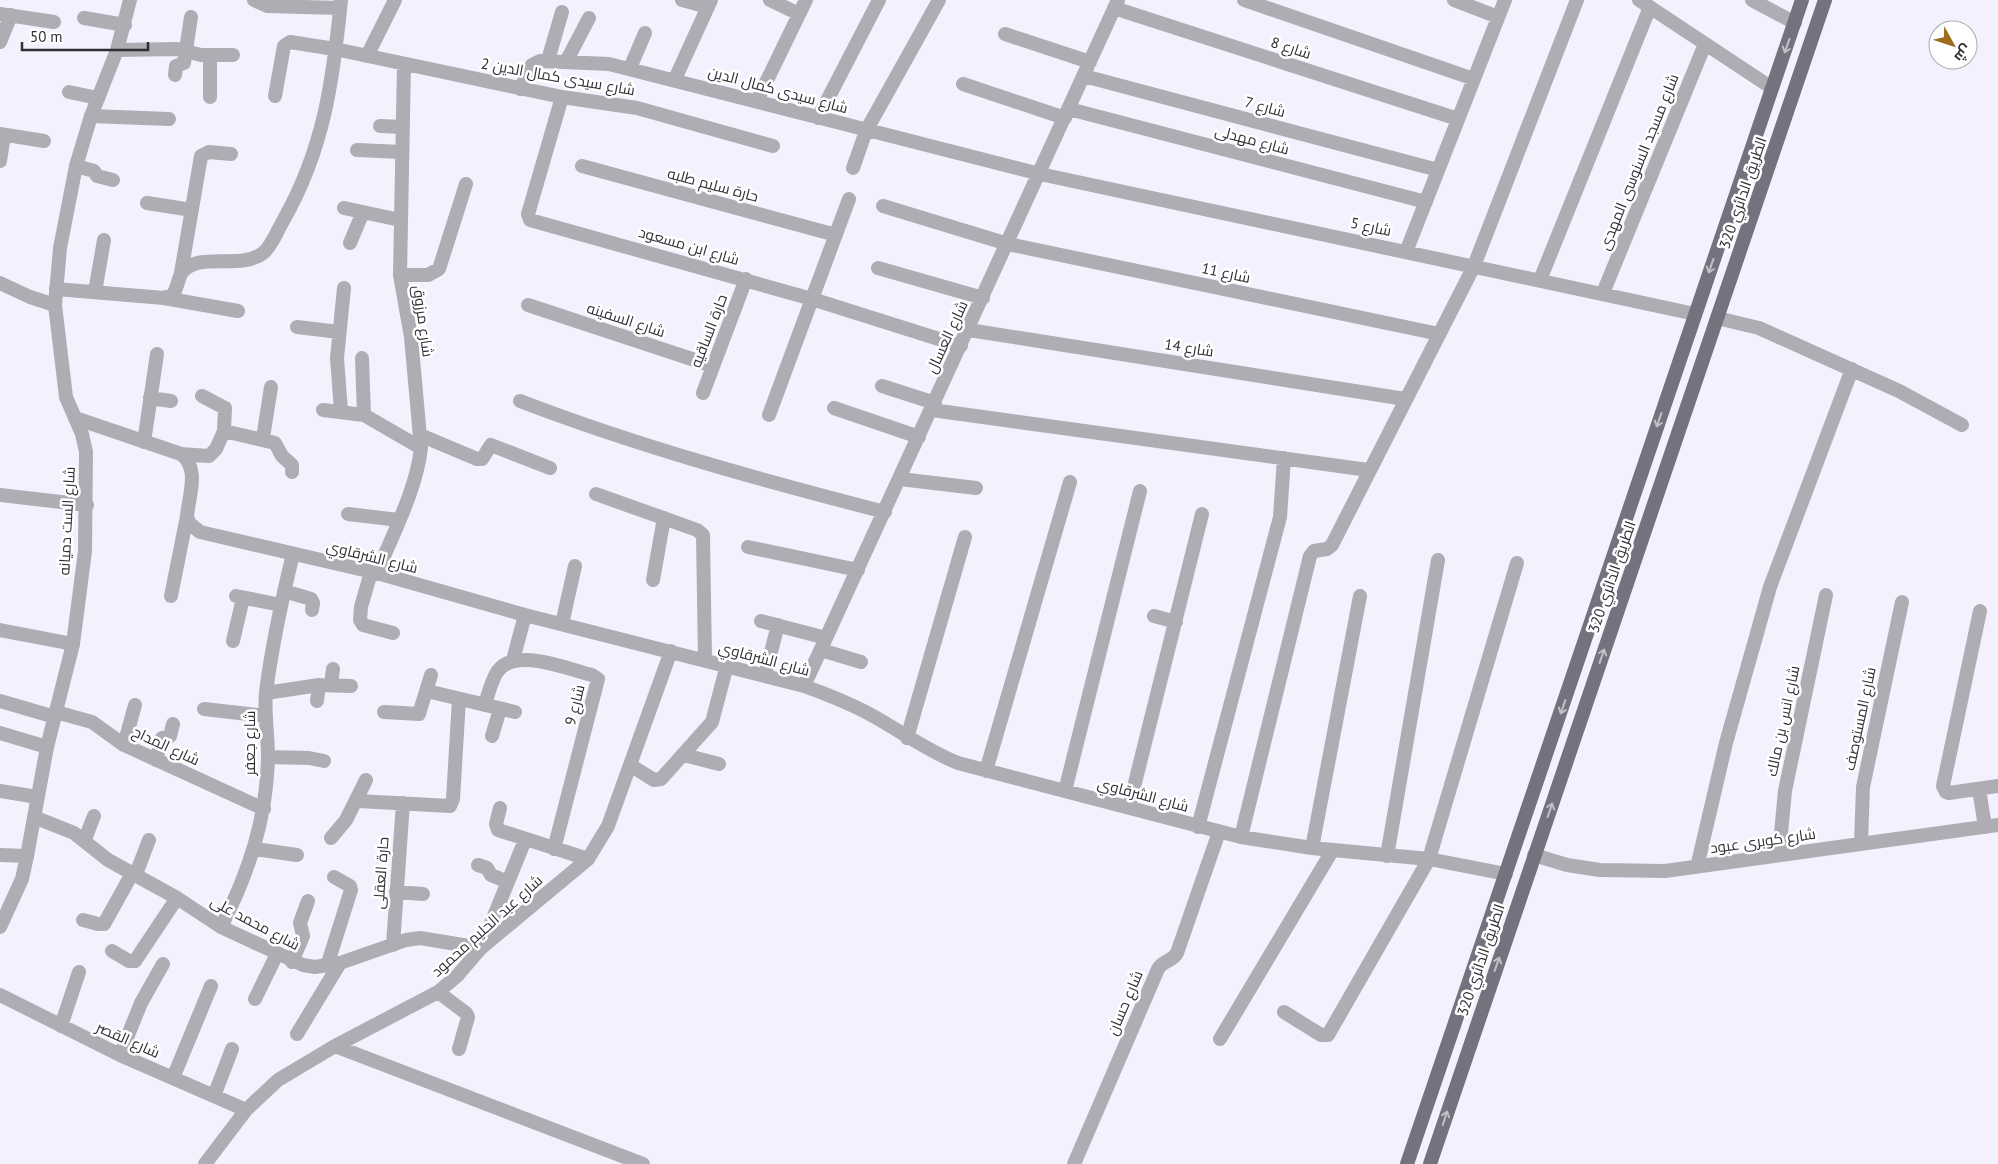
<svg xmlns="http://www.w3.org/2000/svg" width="1998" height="1164" font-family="'PT Sans',Cairo,sans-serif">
<rect width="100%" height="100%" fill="#f3f1fe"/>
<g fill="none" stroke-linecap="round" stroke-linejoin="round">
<path stroke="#aeadb3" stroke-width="14" d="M254,0L267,6L340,8
M682,0L708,7
M770,0L799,14
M1244,0L1474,79
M1454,0L1498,17
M1639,0L1772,88
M1752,0L1795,23
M1114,8L1458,119
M0,14L54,22
M84,18L125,25
M1005,34L1090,62
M0,42L11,15
M117,50L177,49L201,55H233
M367,56L395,0
M548,60L562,12
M567,60L589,18
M630,68L645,33
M175,75L176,66L184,63L191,17
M1084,76L1438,170
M675,79L711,0
M963,84L1065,118
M520,89L532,65L540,61L609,64L1040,174L1695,314
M69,92L98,98
M275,96L284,46L290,42L335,49L562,97L637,108L773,146
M210,97V56
M562,97L528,214L530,220L812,299L961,346
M757,101L806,0
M1069,109L1426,202
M91,116L169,119
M818,118L879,0
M380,126L403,127
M0,134L44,141
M357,150L402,152
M0,161L4,135
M76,166L94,171L97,176L113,180
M582,166L836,235
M853,168L866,131L939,0
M147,203L192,210
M883,206L1008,244L1439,334
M344,208L400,220
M350,243L363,212
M1406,252L1505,0
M878,268L983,298
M181,273L201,156L209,152L231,154
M400,275H428L439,269L466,184
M1540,280L1650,7
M0,283L30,297L55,305
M56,289L164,298L173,295C177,288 178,280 181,274C195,250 241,271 263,253C272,246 277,231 283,221C324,149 333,81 341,0
M95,292L104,240
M1603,293L1705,44
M164,298L238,311
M528,305L713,366
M1717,318L1759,328L1899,391L1962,425
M297,327L339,332
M969,330L1405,399
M362,358L364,415
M882,386L935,403
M703,393L746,279
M202,396L225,408L224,431
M150,398L171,401
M520,401C640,447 761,480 885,512
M834,408L919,437
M323,410L364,415L421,448
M932,410L1368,470
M341,411L337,358L344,288
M769,415L849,199
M75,418L181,454C200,468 189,495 187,516L189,523L200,532L377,573L525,615L804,686C829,695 852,704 875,717C903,733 928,751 958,763L1241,837L1312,848L1429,859L1506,874
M420,435L477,459H482L491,445L550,468
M263,438L271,387
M144,442L157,354
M181,454L209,456L216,449L224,431L275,443L282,456L292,465V472
M900,479L976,488
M596,494L697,530L703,535L705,659
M0,495L87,505
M348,514L399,520
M748,547L858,570
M371,572L361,607L360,620L363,625L393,633
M377,573C393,533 416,491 421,448L411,337L400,275L404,64
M653,580L664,518
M284,591L311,599L313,603L312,610
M171,596L187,516
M236,596L281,605
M1980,611L1943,786L1946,792L1949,793L1998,786
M1154,616L1176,622
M761,621L826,638
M562,624L575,566
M0,630L73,644
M233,641L243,598
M821,650L861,662
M513,660L525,615
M765,675L778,625
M331,685L333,669
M804,686L1118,0
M427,691L515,712
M266,693L319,685L351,686
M0,701L55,717
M317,701L319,685
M485,705C488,694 491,682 497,672C515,646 567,669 592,675L598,679L554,849
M204,709L266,716
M56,712L92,722L124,745L264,809
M384,712L419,714L431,675
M0,733L47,747
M492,736L500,709
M907,738L965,537
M124,745L135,705
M684,755L719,764
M268,757L309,758L324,761
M156,760L162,738L170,736L173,724
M630,765L654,780L661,779L712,722L727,665
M986,771L1070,482
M1979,789L1985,827
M0,791L37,797
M1065,791L1140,491
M358,801L450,806L453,799L459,699
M1129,807L1202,514
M500,808L496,824L498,830L588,859
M34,817L74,833L108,860L177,898L221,927L303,965L315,967L340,963L406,940L420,938L481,948L525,840
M1198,827L1280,517L1284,458
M1241,837L1310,556L1314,551L1327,549L1332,545L1474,266L1577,0
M331,838L346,820L366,780
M85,839L94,816
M1861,843L1863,787L1902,602
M1312,848L1360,596
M255,849L297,855
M1779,854L1785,791L1826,595
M0,855L27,856
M1534,855L1567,865L1600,870L1665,871L1998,825
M1387,856L1438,560
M478,865L487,868L491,875L508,882
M1697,867L1726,743L1770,587L1852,369
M136,874L149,840
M396,892L423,894
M83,920L98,924H104L133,872
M221,927C249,873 267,818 268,756C268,735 264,713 266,692C272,645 282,599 293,554
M393,945L403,803
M112,951L129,961H135L177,898
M292,962L303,936L300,923L308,901
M327,966L351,890L350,886L334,877
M438,992L466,1013L468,1017L459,1049
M0,995L120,1055L246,1110
M255,999L277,954
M1284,1012L1321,1035H1328L1429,859L1517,563
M61,1026L79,972
M297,1034L340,963
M1220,1039L1332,851
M335,1046L643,1164
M120,1055L141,1003L163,964
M173,1078L211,986
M214,1096L232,1049
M205,1164L246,1110L278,1080L335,1046L438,992L457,976L481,948L588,859L608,826L671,651
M1074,1164L1158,969C1163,960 1172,962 1177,953L1219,832"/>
<path stroke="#aeadb3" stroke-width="14" d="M0,927L22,879L27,856L47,747L73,644L85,551L86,452L82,434L66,397L55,305L60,248L76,166L91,116L117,50L130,0"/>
<path stroke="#74727e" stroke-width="14" d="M1407,1164L1802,0
M1430,1164L1825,0"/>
</g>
<defs><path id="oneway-shaft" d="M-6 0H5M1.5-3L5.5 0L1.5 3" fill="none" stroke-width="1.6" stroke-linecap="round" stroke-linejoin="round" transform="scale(1.25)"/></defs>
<g stroke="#c0c0c5">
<use href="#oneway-shaft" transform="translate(1787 46) rotate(109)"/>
<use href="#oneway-shaft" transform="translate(1711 266) rotate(109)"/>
<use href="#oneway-shaft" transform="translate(1659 420) rotate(109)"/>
<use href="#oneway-shaft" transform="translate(1602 656) rotate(-71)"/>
<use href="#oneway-shaft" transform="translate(1563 707) rotate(109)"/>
<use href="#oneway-shaft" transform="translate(1550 810) rotate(-71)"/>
<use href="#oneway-shaft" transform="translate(1497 964) rotate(-71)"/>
<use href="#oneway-shaft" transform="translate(1445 1118) rotate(-72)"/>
</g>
<g text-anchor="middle" stroke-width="5" stroke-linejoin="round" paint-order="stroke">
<g font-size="15" fill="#302f35" stroke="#fff">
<text transform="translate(1291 48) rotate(18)" y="5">شارع 8</text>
<text transform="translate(558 77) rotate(10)" y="5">شارع سيدى كمال الدين 2</text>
<text transform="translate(778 90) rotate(15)" y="5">شارع سيدى كمال الدين</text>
<text transform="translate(1265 107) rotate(15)" y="5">شارع 7</text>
<text transform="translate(1252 140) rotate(15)" y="5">شارع مهدلى</text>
<text transform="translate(1639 162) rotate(-68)" y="5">شارع مسجد السنوسى المهدى</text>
<text transform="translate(713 185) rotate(15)" y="5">حارة سليم طلبه</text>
<text transform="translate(1743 193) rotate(-71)" y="5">الطريق الدائري 320</text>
<text transform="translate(1371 227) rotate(12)" y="5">شارع 5</text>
<text transform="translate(689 246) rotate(16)" y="5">شارع ابن مسعود</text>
<text transform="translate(1226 273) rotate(12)" y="5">شارع 11</text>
<text transform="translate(626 320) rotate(18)" y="5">شارع السفينه</text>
<text transform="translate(423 321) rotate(82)" y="5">شارع مرزوق</text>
<text transform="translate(709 331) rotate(-69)" y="5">حارة الساقيه</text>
<text transform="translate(947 337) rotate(-65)" y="5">شارع العسال</text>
<text transform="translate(1189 348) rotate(9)" y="5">شارع 14</text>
<text transform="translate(67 521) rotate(-87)" y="5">شارع الست دميانه</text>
<text transform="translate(372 557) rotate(14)" y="5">شارع الشرقاوي</text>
<text transform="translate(1612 577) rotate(-71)" y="5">الطريق الدائري 320</text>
<text transform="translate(764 659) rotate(15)" y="5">شارع الشرقاوي</text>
<text transform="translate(575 705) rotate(-76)" y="5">شارع 9</text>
<text transform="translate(1860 719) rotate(-78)" y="5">شارع المستوصف</text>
<text transform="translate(1783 721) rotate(-78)" y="5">شارع انس بن مالك</text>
<text transform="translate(250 743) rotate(-90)" y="5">شارع جعفر</text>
<text transform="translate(166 746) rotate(25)" y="5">شارع المداح</text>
<text transform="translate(1143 795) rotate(15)" y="5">شارع الشرقاوي</text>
<text transform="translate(1763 841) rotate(-8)" y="5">شارع كوبرى عبود</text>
<text transform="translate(381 873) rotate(-86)" y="5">حارة العقلى</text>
<text transform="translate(255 923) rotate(28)" y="5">شارع محمد على</text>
<text transform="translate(487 926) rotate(-42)" y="5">شارع عبد الحليم محمود</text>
<text transform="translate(1481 960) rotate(-71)" y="5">الطريق الدائري 320</text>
<text transform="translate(1125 1003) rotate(-67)" y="5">شارع حسان</text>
<text transform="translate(128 1040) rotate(24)" y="5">شارع القصر</text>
</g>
</g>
<g transform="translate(1953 45) rotate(130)"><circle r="24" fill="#ffffff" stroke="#acacae"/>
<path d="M0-4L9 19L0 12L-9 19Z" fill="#9c6c1f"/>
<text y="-8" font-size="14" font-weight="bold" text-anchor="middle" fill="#302f35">ش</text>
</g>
<path d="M22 42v8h126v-8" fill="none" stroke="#302f35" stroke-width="2.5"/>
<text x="30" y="42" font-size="15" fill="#302f35" stroke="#ffffff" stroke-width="4" paint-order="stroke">50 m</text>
</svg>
